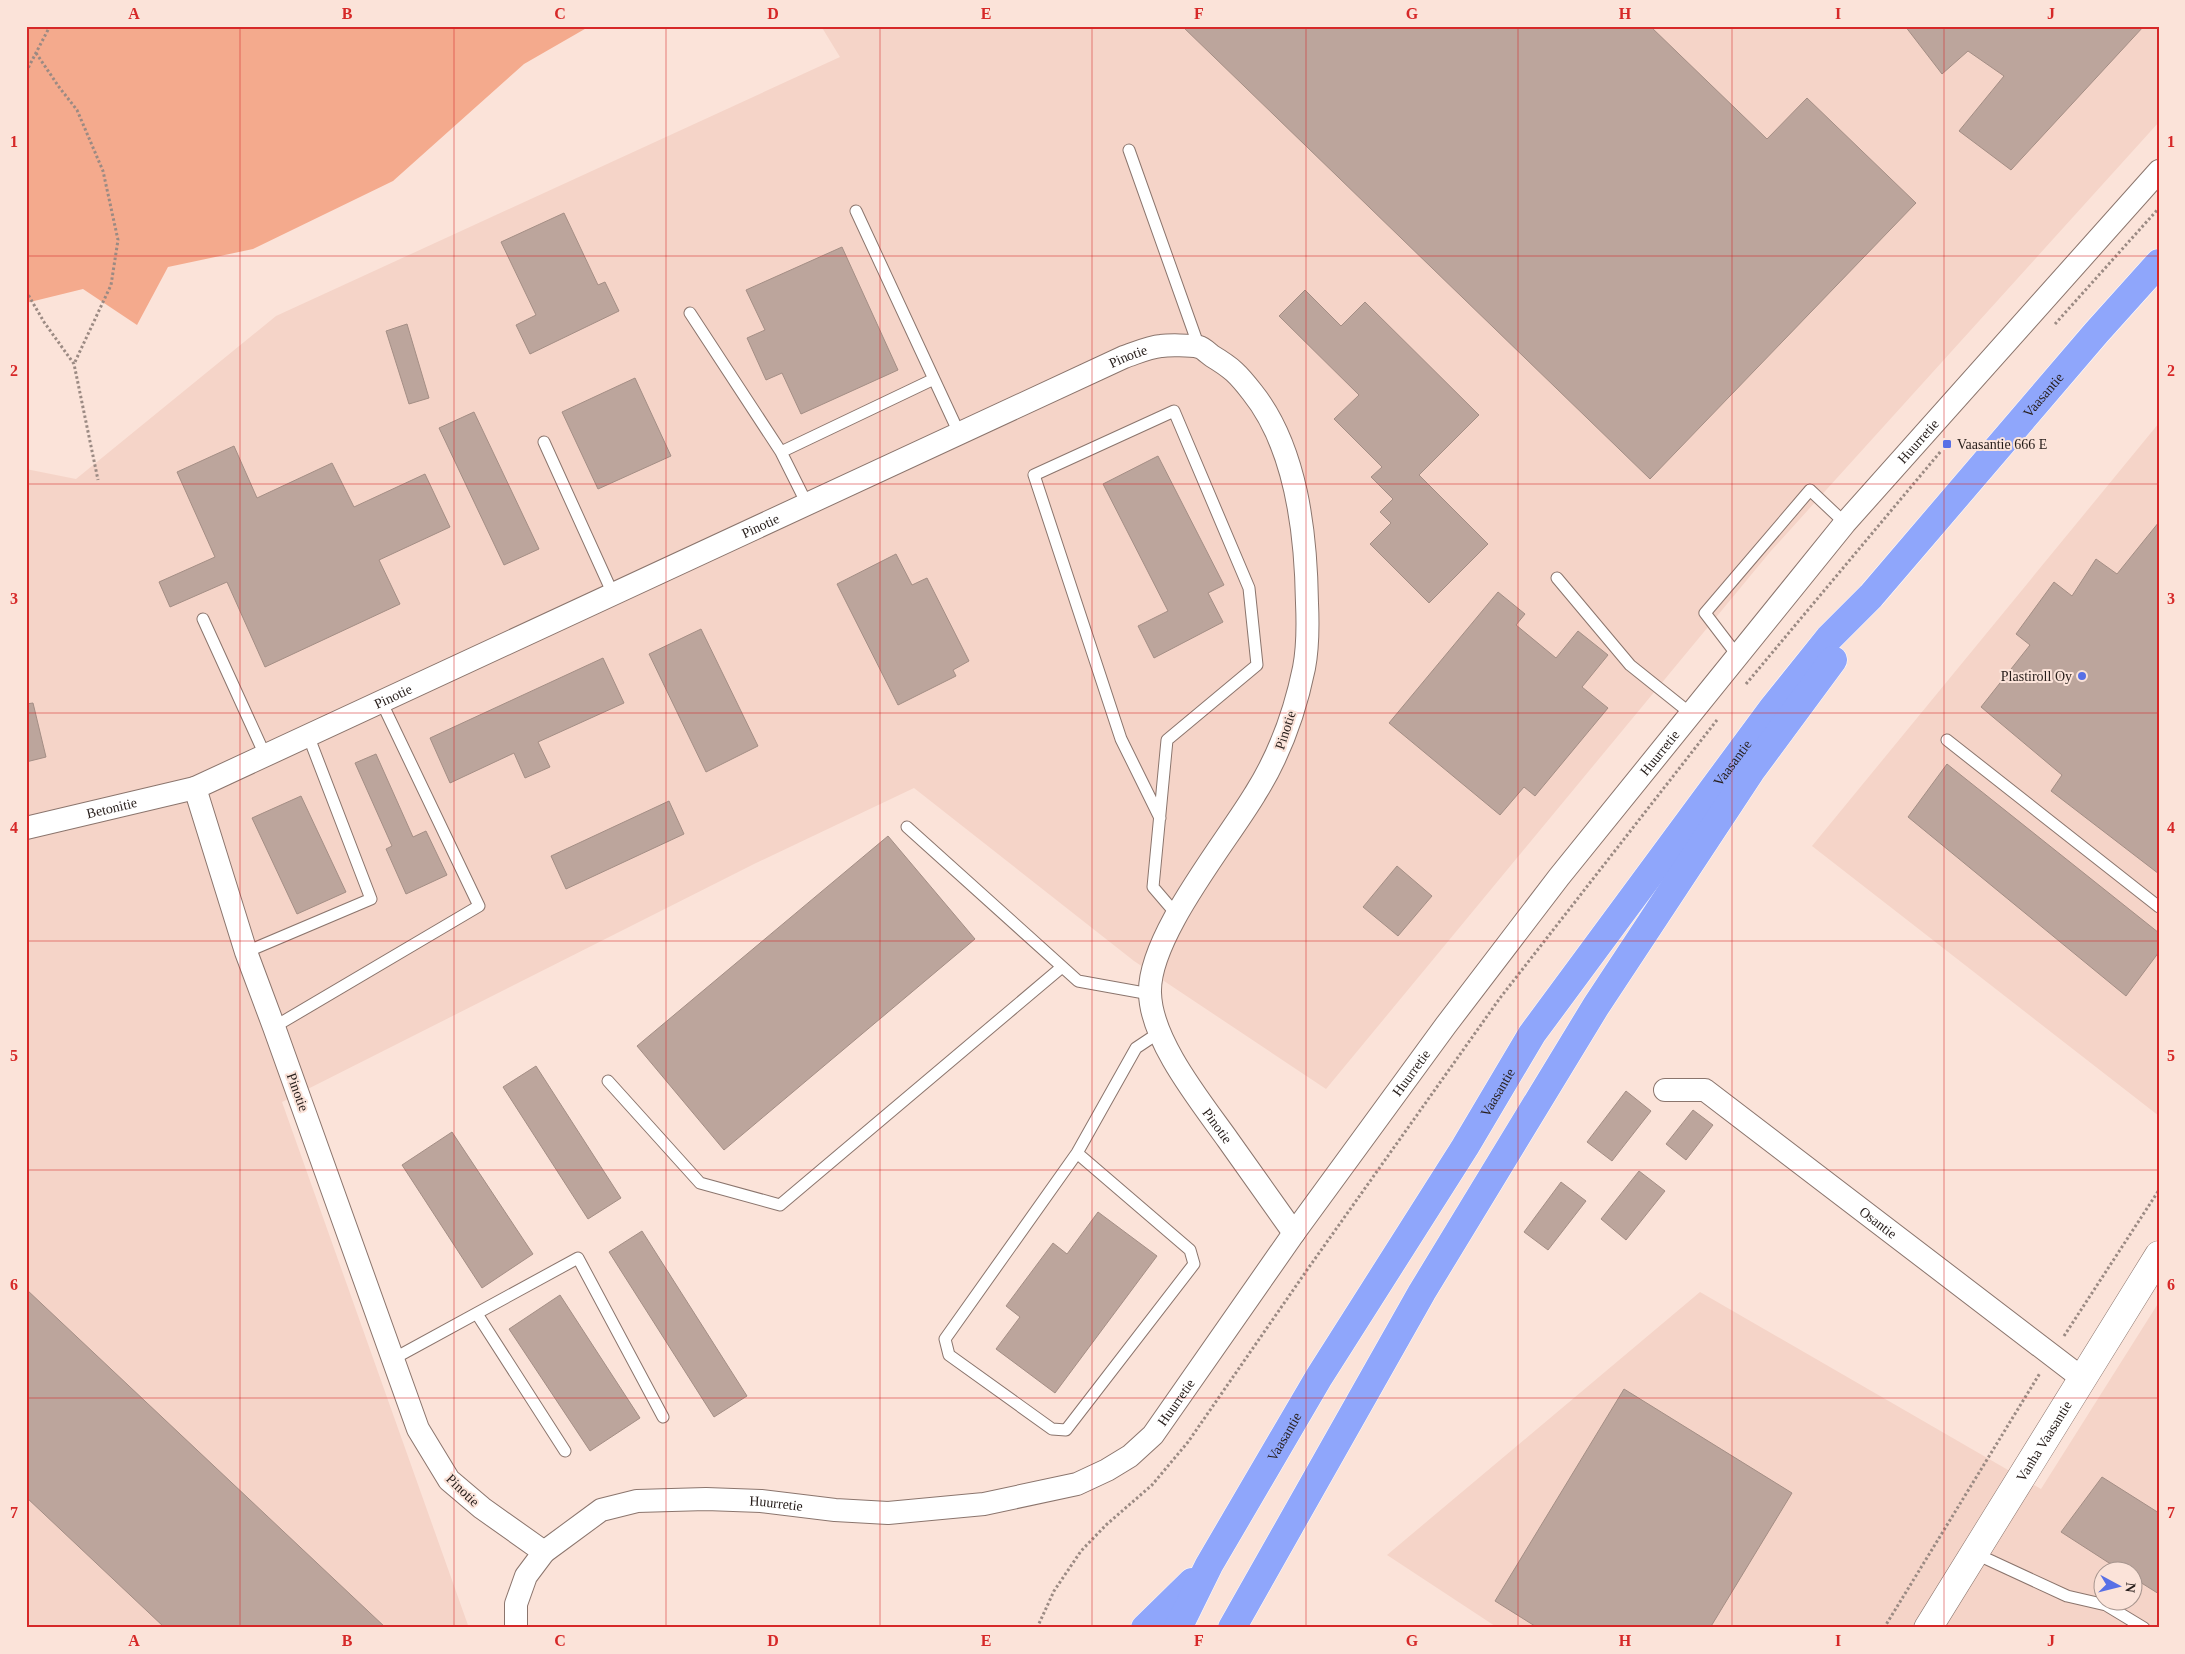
<svg xmlns="http://www.w3.org/2000/svg" width="2185" height="1654" font-family="'Times New Roman',serif">
<rect width="100%" height="100%" fill="#fbe3d9"/>
<path fill="#f5d4c8" fill-rule="evenodd" d="M821,26H2159V122L1770,552L1326,1089L1134,961L914,788L756,863L282,1102L469,1628H26V469L76,479L276,316L840,57Z
M2159,423V1116L1812,846Z
M1700,1292L2041,1489L2159,1302V1628H1498L1387,1555ZM2102,1572H2132V1602H2102Z"/>
<path fill="#f4aa8d" d="M26,26H590L524,64L393,181L253,249L168,267L137,325L83,289L26,303Z"/>
<path fill="#bca59c" stroke="#a48e85" d="M1182,26H1650L1767,139L1807,98L1916,203L1650,479Z
M1905,26H2144L2011,170L1959,131L2004,76L1968,51L1942,74Z
M564,213L598,285L605,282L619,311L530,354L516,325L536,315L501,242Z
M842,247L898,370L801,414L782,373L766,380L747,338L765,330L746,290Z
M1305,290L1341,326L1365,302L1479,415L1419,475L1488,544L1429,603L1370,544L1391,523L1380,512L1393,499L1371,477L1382,467L1334,419L1359,395L1279,316Z
M407,324L429,398L409,404L386,331Z
M635,378L671,456L598,489L562,412Z
M474,412L539,549L504,565L439,428Z
M234,446L257,498L332,463L354,507L425,474L450,527L379,560L400,604L265,667L227,582L170,607L159,582L215,557L177,472Z
M1158,456L1224,585L1208,593L1223,622L1154,658L1138,626L1168,611L1103,484Z
M2159,522V874L2051,791L2062,775L1981,707L2030,645L2016,634L2054,582L2072,596L2096,559L2117,574Z
M896,554L912,585L927,578L969,661L953,670L956,676L898,705L837,584Z
M1498,592L1525,614L1516,625L1556,658L1578,631L1608,655L1582,687L1608,708L1535,796L1524,787L1500,815L1389,723Z
M701,629L758,746L706,772L649,654Z
M603,658L624,703L538,742L550,767L525,778L514,753L450,783L430,738Z
M33,703L46,757L26,762V704Z
M376,754L413,837L426,831L447,875L406,894L386,849L392,846L355,763Z
M1947,764L2159,933V952L2126,996L1908,817Z
M301,796L346,892L297,914L252,818Z
M669,801L684,834L566,889L551,856Z
M888,836L975,939L724,1150L637,1046Z
M1397,866L1432,896L1398,936L1363,907Z
M536,1066L621,1198L588,1219L503,1087Z
M1626,1091L1651,1111L1612,1161L1587,1142Z
M1693,1110L1713,1125L1686,1160L1666,1144Z
M452,1132L533,1254L482,1288L402,1165Z
M1639,1171L1665,1191L1626,1240L1601,1219Z
M1561,1182L1586,1201L1548,1250L1524,1232Z
M1098,1212L1157,1256L1055,1393L996,1349L1020,1317L1006,1306L1053,1243L1067,1254Z
M642,1231L747,1396L714,1417L609,1252Z
M26,1289L386,1628H165L26,1497Z
M560,1295L640,1418L590,1451L509,1329Z
M1624,1389L1792,1493L1710,1628H1538L1495,1601Z
M2102,1477L2159,1513V1594L2132,1577V1572H2123L2061,1532Z"/>
<g fill="none" stroke-linecap="round" stroke-linejoin="round">
<g stroke="#8b756d" stroke-width="13">
<path id="lane" d="M1129,150L1199,347
M856,211L959,433
M690,313L781,452
M544,442L613,594
M807,504L781,452L934,379
M1557,578L1630,665L1690,713
M203,619L265,755
M1737,655L1705,613L1810,490L1845,523
M1947,740L2159,907
M1160,818L1121,739L1034,475L1174,411L1249,588L1257,665L1167,740L1153,887L1177,915
M907,827L1078,981L1150,994
M246,952L371,899L308,735
M274,1027L479,906L381,701
M608,1081L700,1183L780,1205L1062,967
M1077,1153L1190,1250L1194,1264L1066,1430L1052,1429L949,1355L945,1339L1077,1153L1136,1048L1160,1032
M477,1314L565,1451
M393,1359L578,1258L663,1417
M1974,1553L2067,1596L2106,1605L2144,1628"/>
</g>
<g stroke="#8b756d" stroke-width="24">
<g id="street">
<path id="s1" d="M26,828L195,788"/>
<path id="s2" d="M1665,1090H1705L2083,1379"/>
<path id="s3" d="M544,1552L482,1508L449,1480L418,1429L274,1027L246,952L195,788L1124,357C1136,353 1149,347 1161,346C1168,345 1191,345 1199,347C1203,348 1208,353 1212,356C1232,368 1238,374 1252,392C1297,448 1306,534 1307,603C1308,625 1308,647 1304,668C1295,712 1279,756 1255,794C1225,844 1148,937 1150,993C1151,1041 1201,1102 1228,1140C1250,1171 1272,1202 1294,1233"/>
<path id="s4" d="M516,1628V1604L526,1576L544,1552L601,1510L637,1501L706,1499L761,1501L835,1510L888,1513L984,1504L1077,1484L1107,1470L1130,1456L1153,1435L1294,1233L1446,1025L1559,877L1845,523L2159,171"/>
</g>
</g>
<g stroke="#8b756d" stroke-width="29">
<g id="secondary">
<path id="s5" d="M1928,1628L2159,1255"/>
</g>
</g>
<g stroke="#fff" stroke-width="29">
<g id="highway">
<path d="M1145,1628L1192,1582"/>
<path id="s6" d="M1178,1628L1209,1565L1319,1377L1465,1147L1532,1034L1772,709L1829,638L1871,596L2096,333L2159,263"/>
<path d="M1232,1628L1422,1292L1596,1006L1751,771L1833,660"/>
</g>
</g>
<path stroke="#9b8a83" stroke-width="3" stroke-dasharray="2.5 2.5" stroke-linecap="butt" d="M36,53L59,87L77,110L103,171L118,240L111,285L74,364
M26,72L50,26
M26,291L44,322L74,364L98,480
M2055,324L2159,208
M1746,684L1941,451
M2064,1336L2159,1190
M1037,1628L1054,1591L1081,1551L1106,1525L1152,1485L1188,1442L1307,1270L1500,998L1717,720
M1884,1628L2040,1373"/>
<use href="#lane" stroke="#fff" stroke-width="11"/>
<use href="#street" stroke="#fff" stroke-width="22"/>
<use href="#secondary" stroke="#fff" stroke-width="28"/>
<use href="#highway" stroke="#8fa6fb" stroke-width="28"/>
</g>
<path fill="none" stroke="#d62828" stroke-width="1" stroke-opacity="0.55" d="M240,26V1628M454,26V1628M666,26V1628M880,26V1628M1092,26V1628M1306,26V1628M1518,26V1628M1732,26V1628M1944,26V1628M26,256H2159M26,484H2159M26,713H2159M26,941H2159M26,1170H2159M26,1398H2159"/>
<g fill="#5870e6" stroke="#fbe3d9" stroke-width="2">
<rect x="1942" y="439" width="10" height="10" rx="2.5"/>
<circle cx="2082" cy="676" r="5"/>
</g>
<g text-anchor="middle" stroke-width="4" stroke-linejoin="round" paint-order="stroke">
<g font-size="14" fill="#261d1a" stroke="#fbe3d9">
<text dy="5" stroke="none"><textPath href="#s3" startOffset="1886">Pinotie</textPath></text>
<text dy="5" stroke="none"><textPath href="#s6" startOffset="1511">Vaasantie</textPath></text>
<text dy="5" stroke="none"><textPath href="#s4" startOffset="1981">Huurretie</textPath></text>
<text dy="5" stroke="none"><textPath href="#s3" startOffset="1481">Pinotie</textPath></text>
<text dy="5" stroke="none"><textPath href="#s3" startOffset="1076">Pinotie</textPath></text>
<text transform="translate(1285 730) rotate(-72)" y="5">Pinotie</text>
<text dy="5" stroke="none"><textPath href="#s4" startOffset="1576">Huurretie</textPath></text>
<text dy="5" stroke="none"><textPath href="#s6" startOffset="1029">Vaasantie</textPath></text>
<text dy="5" stroke="none"><textPath href="#s1" startOffset="88">Betonitie</textPath></text>
<text dy="5" stroke="none"><textPath href="#s4" startOffset="1171">Huurretie</textPath></text>
<text transform="translate(298 1092) rotate(70)" y="5">Pinotie</text>
<text dy="5" stroke="none"><textPath href="#s6" startOffset="624">Vaasantie</textPath></text>
<text dy="5" stroke="none"><textPath href="#s3" startOffset="2830">Pinotie</textPath></text>
<text dy="5" stroke="none"><textPath href="#s2" startOffset="258">Osantie</textPath></text>
<text dy="5" stroke="none"><textPath href="#s4" startOffset="766">Huurretie</textPath></text>
<text dy="5" stroke="none"><textPath href="#s6" startOffset="219">Vaasantie</textPath></text>
<text dy="5" stroke="none"><textPath href="#s5" startOffset="220">Vanha Vaasantie</textPath></text>
<text transform="translate(463 1490) rotate(44)" y="5">Pinotie</text>
<text dy="5" stroke="none"><textPath href="#s4" startOffset="331">Huurretie</textPath></text>
</g>
<g font-size="14" fill="#261d1a" stroke="#fbe3d9" text-anchor="start">
<text x="1957" y="449">Vaasantie 666 E</text>
<text x="2072" y="681" text-anchor="end">Plastiroll Oy</text>
</g>
</g>
<rect width="2185" height="1654" fill="none" stroke="#fbe3d9" stroke-width="55"/>
<g transform="translate(2118 1586) rotate(97)"><circle r="24" fill="#fbe3d9" stroke="#a6948d"/>
<path d="M0-4L9 19L0 12L-9 19Z" fill="#5870e6"/>
<text y="-8" font-size="14" font-weight="bold" text-anchor="middle" fill="#261d1a">N</text>
</g>
<rect x="28" y="28" width="2130" height="1598" fill="none" stroke="#d62828" stroke-width="2"/>
<g font-size="16" text-anchor="middle" font-weight="bold" fill="#d62828">
<text x="134" y="19">A</text>
<text x="347" y="19">B</text>
<text x="560" y="19">C</text>
<text x="773" y="19">D</text>
<text x="986" y="19">E</text>
<text x="1199" y="19">F</text>
<text x="1412" y="19">G</text>
<text x="1625" y="19">H</text>
<text x="1838" y="19">I</text>
<text x="2051" y="19">J</text>
<text x="14" y="147">1</text>
<text x="2171" y="147">1</text>
<text x="14" y="376">2</text>
<text x="2171" y="376">2</text>
<text x="14" y="604">3</text>
<text x="2171" y="604">3</text>
<text x="14" y="833">4</text>
<text x="2171" y="833">4</text>
<text x="14" y="1061">5</text>
<text x="2171" y="1061">5</text>
<text x="14" y="1290">6</text>
<text x="2171" y="1290">6</text>
<text x="14" y="1518">7</text>
<text x="2171" y="1518">7</text>
<text x="134" y="1646">A</text>
<text x="347" y="1646">B</text>
<text x="560" y="1646">C</text>
<text x="773" y="1646">D</text>
<text x="986" y="1646">E</text>
<text x="1199" y="1646">F</text>
<text x="1412" y="1646">G</text>
<text x="1625" y="1646">H</text>
<text x="1838" y="1646">I</text>
<text x="2051" y="1646">J</text>
</g>
</svg>
